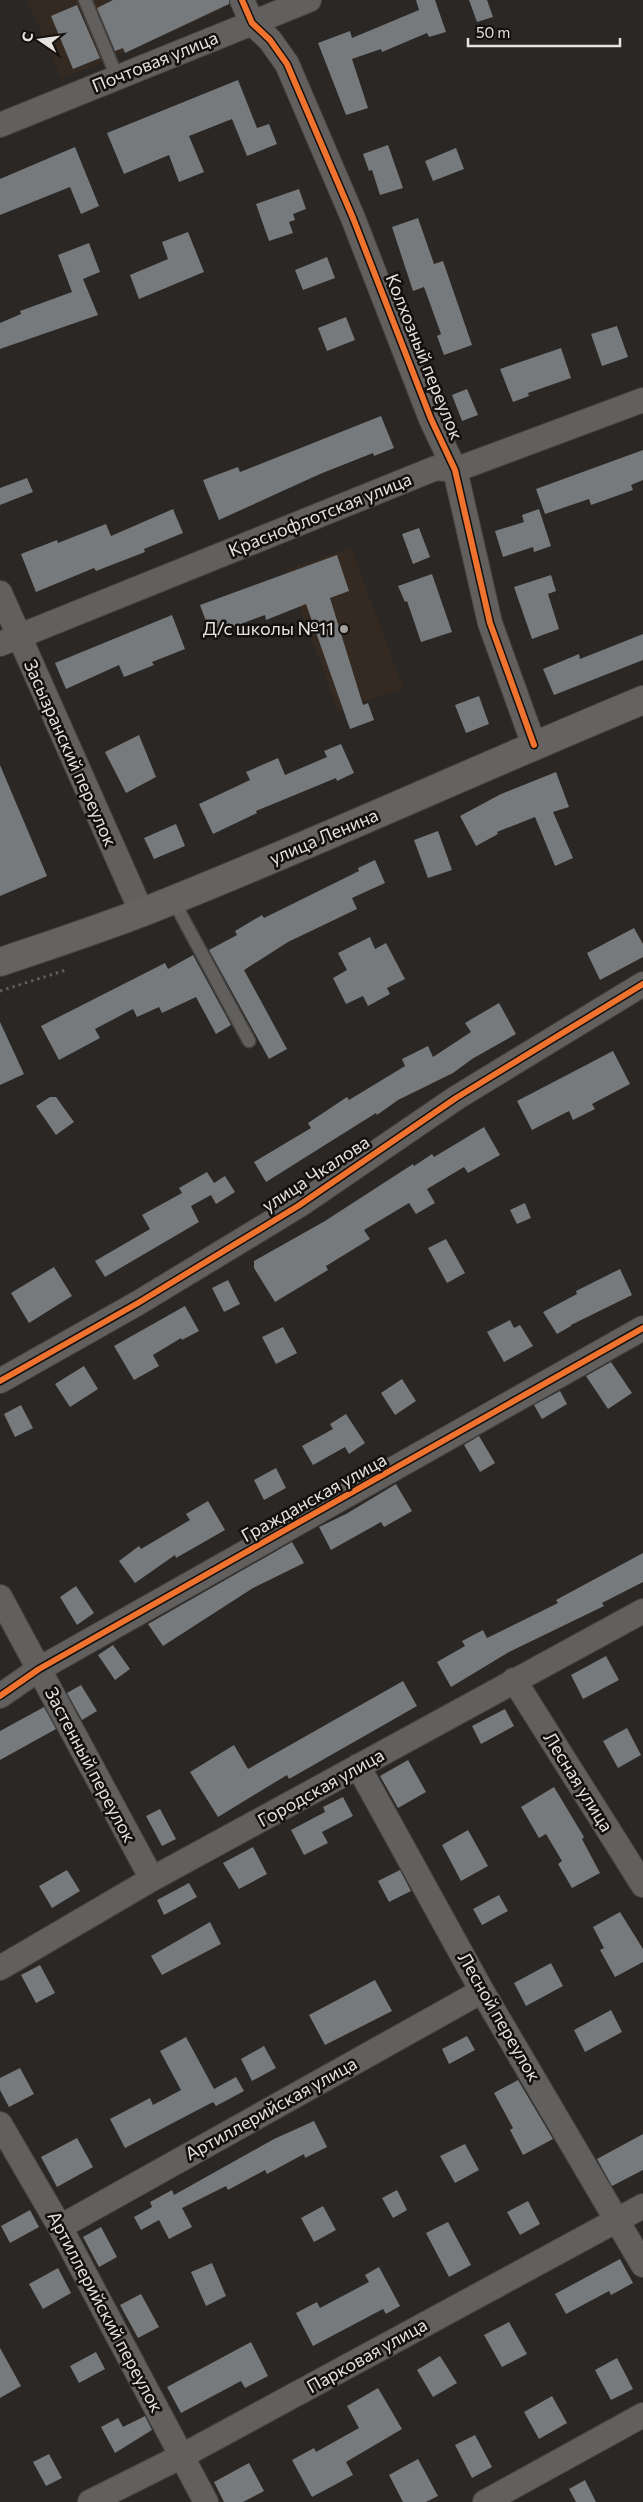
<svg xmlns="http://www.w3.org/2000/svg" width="643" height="2502" font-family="Commissioner,sans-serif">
<rect width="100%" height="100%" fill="#2a2724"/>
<path fill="#342a21" d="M27,0H217L222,10L62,79Z
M351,547L403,688L338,712L286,570Z"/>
<path fill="#767a7d" d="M113,0H229V4L125,53L123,48L115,51L97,8Z
M416,0H435L446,32L429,37L427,33L382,52L381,49L352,59L368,108L346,115L318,43L350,31L352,38L419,10Z
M469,0H487L493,17L477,22Z
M77,5L100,58L73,69L51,16Z
M238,80L257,128L269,124L277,144L247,156L232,119L189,136L204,172L179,182L169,155L124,174L107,133Z
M388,145L403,188L380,195L372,170L369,171L363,154Z
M75,147L99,206L81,214L70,187L0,215V179Z
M456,148L464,169L433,181L425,161Z
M299,189L306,209L293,214L295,220L289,222L293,233L269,241L256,204Z
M418,218L434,264L443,261L472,345L444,355L437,336L441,334L424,287L413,291L392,227Z
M188,232L204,272L139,299L130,275L168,259L162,242Z
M89,243L100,272L83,279L98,315L0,349V323L21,314L20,311L72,292L58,255Z
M327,257L335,278L303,290L295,270Z
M346,317L355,340L327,351L318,328Z
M617,326L628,357L602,366L591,334Z
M561,348L571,378L528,393L529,396L513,402L500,369Z
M467,389L478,415L462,421L452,395Z
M381,416L394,448L374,456L373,453L320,474L219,520L203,480L238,467L240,472Z
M643,450V480L631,485L633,490L591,505L589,499L545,514L536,489Z
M27,478L33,492L0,505V488Z
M173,509L183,533L144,549L145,552L96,571L94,568L36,592L21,554L57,540L58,543L106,524L111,536Z
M539,509L551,546L534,552L533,547L503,557L495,531L524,522L522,515Z
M419,528L430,557L413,564L402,534Z
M337,555L349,591L330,598L363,705L368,703L374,720L350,729L306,604L266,620L265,615L211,635L200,605Z
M432,574L452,632L421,642L407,601L405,602L398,586Z
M551,575L556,591L548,594L559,629L532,639L514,587Z
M172,615L185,649L152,662L154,665L124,677L119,665L66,689L55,663Z
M643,634V660L554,695L543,669L579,654L580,659Z
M479,696L489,724L466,733L455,705Z
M139,735L156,777L126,793L105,752Z
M341,744L354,773L337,781L336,778L256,811L257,813L213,834L199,804L250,780L246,772L278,758L285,775L327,757L324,751Z
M0,765L47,876L0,896Z
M556,772L569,807L553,812L573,858L555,866L535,817L497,832L498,834L476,846L460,816L501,794Z
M176,824L185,846L154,859L144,838Z
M438,831L452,870L428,878L414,840Z
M375,860L385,883L352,898L357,909L288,942L244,970L287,1049L269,1059L209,950L237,935L235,931L262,915L264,918L359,871L358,868Z
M634,928L643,944V957L600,980L587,953Z
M370,937L375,949L386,943L405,979L387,988L390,994L368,1006L363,996L346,1004L333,978L347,970L338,953Z
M193,955L231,1025L216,1034L196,997L162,1013L159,1007L137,1017L133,1009L95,1029L100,1038L59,1060L41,1026L165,963L168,969Z
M499,1003L516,1034L472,1059L453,1073L398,1100L377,1115L376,1113L266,1182L254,1162L311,1128L308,1123L347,1097L349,1100L405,1066L402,1059L428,1046L433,1057L471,1032L465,1023Z
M0,1022L24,1074L0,1085Z
M613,1051L630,1084L592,1104L595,1109L573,1120L569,1111L532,1130L517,1101Z
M50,1097H56L74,1122L56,1135L36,1106Z
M484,1127L500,1155L468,1173L464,1167L427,1189L435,1203L416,1214L409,1203L364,1230L370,1239L326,1266L328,1270L275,1302L254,1268V1261L325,1221L413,1164L414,1166L432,1154L434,1157Z
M207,1172L214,1183L225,1176L235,1192L216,1204L211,1195L191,1206L199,1222L105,1277L95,1261L150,1229L142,1215L182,1193L179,1188Z
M525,1203L531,1218L517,1224L510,1210Z
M446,1239L465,1273L447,1283L428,1248Z
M54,1267L72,1296L29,1323L11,1293Z
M620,1269L632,1295L571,1325V1326L557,1334L543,1312L577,1294L576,1291Z
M228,1280L240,1304L224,1312L212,1288Z
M185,1306L199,1331L182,1340L181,1338L153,1355L159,1366L134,1380L114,1346Z
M510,1320L514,1328L520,1325L533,1346L504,1362L487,1332Z
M283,1327L297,1353L276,1364L262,1337Z
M611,1362L632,1393L608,1409L586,1376Z
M84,1366L98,1389L70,1407L55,1384Z
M402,1379L416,1401L395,1415L381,1393Z
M560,1391L567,1404L542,1419L534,1405Z
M21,1405L33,1428L15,1437L4,1414Z
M346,1414L365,1443L349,1454L345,1447L313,1465L302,1446L333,1429L330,1424Z
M479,1436L495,1463L480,1472L464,1445Z
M276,1468L286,1488L264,1500L254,1480Z
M396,1484L412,1511L384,1527L381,1522L331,1550L319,1527L346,1514Z
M208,1501L225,1530L176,1558L175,1555L135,1583L119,1561L139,1546L141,1549L190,1520L186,1514Z
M292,1542L304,1563L253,1588L163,1646L148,1624Z
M643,1553V1582L602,1603L604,1606L509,1652L451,1687L437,1662L465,1646L462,1641L483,1630L487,1638L558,1603L556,1600Z
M76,1586L94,1613L77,1625L60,1597Z
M113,1645L130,1669L115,1680L98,1655Z
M606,1656L619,1680L583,1699L571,1675Z
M403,1681L417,1706L289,1779L287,1775L218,1817L190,1772L234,1745L248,1769Z
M81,1685L97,1711L82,1720L67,1693Z
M44,1707L56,1729L0,1760V1731Z
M505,1709L514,1726L481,1744L472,1726Z
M627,1728L641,1755L618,1768L603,1741Z
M408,1760L426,1792L398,1808L380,1776Z
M554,1787L584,1837L582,1839L600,1873L572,1888L558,1864L562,1861L546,1834L539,1838L521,1807Z
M343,1797L353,1816L322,1832L328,1843L304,1855L291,1830L325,1812L323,1807Z
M160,1809L176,1839L162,1846L146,1816Z
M468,1830L488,1866L461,1881L442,1845Z
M253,1847L267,1874L239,1889L223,1863Z
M67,1870L80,1891L52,1908L39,1886Z
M400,1870L411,1891L389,1902L378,1881Z
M189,1883L197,1897L164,1915L157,1900Z
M499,1895L508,1911L482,1925L473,1909Z
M620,1912L643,1949V1962L615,1977L600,1950L604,1948L593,1927Z
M210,1922L221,1944L162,1975L151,1956Z
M551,1963L563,1986L526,2006L514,1983Z
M40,1965L55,1993L36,2003L21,1975Z
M375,1980L392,2011L325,2045L309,2015Z
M611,2010L622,2032L585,2052L574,2030Z
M467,2036L475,2050L449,2064L442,2049Z
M186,2037L214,2089L236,2077L244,2091L216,2106L213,2102L125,2148L110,2119L150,2098L153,2105L181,2090L160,2051Z
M264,2046L276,2068L252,2081L241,2059Z
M20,2068L34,2094L9,2107L0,2090V2078Z
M518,2080L553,2139L523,2155L510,2130L513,2128L494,2093Z
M314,2121L327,2147L305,2158L304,2154L267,2174L265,2170L228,2190L226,2186L182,2208L192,2227L169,2239L159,2220L141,2230L134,2217L152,2207L150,2202L172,2190L174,2195L274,2139Z
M643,2134V2170L612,2186L597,2159Z
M77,2138L93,2167L57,2187L41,2157Z
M465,2144L479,2170L455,2183L440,2156Z
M397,2190L407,2210L393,2218L382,2198Z
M528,2201L540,2224L520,2235L507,2212Z
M323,2206L336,2230L314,2242L301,2218Z
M30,2210L39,2227L10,2243L1,2226Z
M448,2222L471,2265L449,2277L426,2233Z
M101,2227L117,2257L99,2267L83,2237Z
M620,2259L633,2283L611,2295L609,2291L566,2314L555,2294Z
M212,2263L226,2296L206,2306L191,2272Z
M379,2267L400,2306L386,2314L383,2309L313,2346L296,2313L317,2302L320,2308L369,2282L365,2275Z
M58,2268L71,2293L43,2309L29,2284Z
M141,2294L159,2327L138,2338L120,2305Z
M509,2322L527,2354L502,2367L484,2335Z
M251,2342L268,2376L245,2388L241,2381L181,2413L167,2387Z
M0,2348L21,2386L0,2398Z
M96,2352L105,2369L79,2383L70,2366Z
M440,2356L457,2383L433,2397L417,2370Z
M617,2358L633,2389L611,2400L595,2370Z
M378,2388L402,2429L346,2462L353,2475L312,2497L292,2460L314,2448L316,2452L359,2428L347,2406Z
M552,2396L567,2423L539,2439L524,2412Z
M145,2416L152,2430L115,2453L101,2427L118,2418L123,2427Z
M475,2435L492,2467L472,2478L455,2445Z
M49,2454L62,2478L46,2486L33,2462Z
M418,2459L438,2496L426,2502H403L389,2475Z
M249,2463L264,2491L243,2502H224L214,2482Z
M585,2480L596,2502H576L569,2489Z"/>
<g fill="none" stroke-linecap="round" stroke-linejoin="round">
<g stroke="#474543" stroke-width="15">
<path id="lane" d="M85,0L117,77
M173,900L249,1041"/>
</g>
<g stroke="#474543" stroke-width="26">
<path id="street" d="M242,0L252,23L270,40L287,64L353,218L431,419L455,470L490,623L534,745
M0,125L309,0
M0,593L142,913
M0,644L436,468L455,470L643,400
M0,1381L138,1303L298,1206L456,1098L643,984
M0,1597L152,1879
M514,1680L643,1885
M0,1696L39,1669L643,1328
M358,1766L482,1991L643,2265
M0,1968L152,1879L643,1611
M0,2124L60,2227L206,2502
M60,2227L482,1991
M90,2502L182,2456L643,2206
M485,2502L643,2415"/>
</g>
<g stroke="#474543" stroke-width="30">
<path id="secondary" d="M0,962C48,946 96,930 143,912C311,846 476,769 643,700"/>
</g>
<path stroke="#605e5c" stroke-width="3" stroke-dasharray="2.5 4" stroke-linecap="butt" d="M0,991L66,970"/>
<use href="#lane" stroke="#61605f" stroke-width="12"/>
<use href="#street" stroke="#61605f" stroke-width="24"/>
<use href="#secondary" stroke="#656260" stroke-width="28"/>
<g stroke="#13100e" stroke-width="9">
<path id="cycleway" d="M242,0L252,23L270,40L287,64L353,218L431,419L455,470L490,623L534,745
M0,1381L138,1303L298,1206L456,1098L643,984
M0,1696L39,1669L643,1328"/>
</g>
<use href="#cycleway" stroke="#ef722f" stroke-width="6"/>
</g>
<circle fill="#a4a19d" stroke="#13100e" stroke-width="2" cx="344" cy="629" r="5"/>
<g text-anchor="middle" stroke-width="5" stroke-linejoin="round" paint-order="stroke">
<g font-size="18" fill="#e6e2de" stroke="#13100e">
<text transform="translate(155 62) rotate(-22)" y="6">Почтовая улица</text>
<text transform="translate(424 357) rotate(68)" y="6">Колхозный переулок</text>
<text transform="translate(320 515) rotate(-22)" y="6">Краснофлотская улица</text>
<text transform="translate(70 753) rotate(66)" y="6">Засызранский переулок</text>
<text transform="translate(324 837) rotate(-23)" y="6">улица Ленина</text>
<text transform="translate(316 1174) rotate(-33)" y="6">улица Чкалова</text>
<text transform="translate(314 1498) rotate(-29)" y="6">Гражданская улица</text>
<text transform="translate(90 1765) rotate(62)" y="6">Застенный переулок</text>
<text transform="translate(578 1782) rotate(58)" y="6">Лесная улица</text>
<text transform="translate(321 1788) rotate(-29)" y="6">Городская улица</text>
<text transform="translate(499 2017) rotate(60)" y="6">Лесной переулок</text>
<text transform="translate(271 2109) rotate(-29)" y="6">Артиллерийская улица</text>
<text transform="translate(105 2312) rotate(62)" y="6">Артиллерийский переулок</text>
<text transform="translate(367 2356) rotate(-29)" y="6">Парковая улица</text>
</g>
<g font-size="18" fill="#e6e2de" stroke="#13100e" text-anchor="end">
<text x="334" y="635">Д/с школы №11</text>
</g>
</g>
<g transform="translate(40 40) rotate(283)" stroke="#13100e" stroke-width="4" paint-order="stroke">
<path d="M0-4L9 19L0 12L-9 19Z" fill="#e6e2de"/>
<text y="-8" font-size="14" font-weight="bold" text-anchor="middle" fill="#e6e2de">С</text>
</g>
<path d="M468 38v8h152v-8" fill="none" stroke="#e6e2de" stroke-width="2.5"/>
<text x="476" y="38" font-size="15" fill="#e6e2de" stroke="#13100e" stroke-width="4" paint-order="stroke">50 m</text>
</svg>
